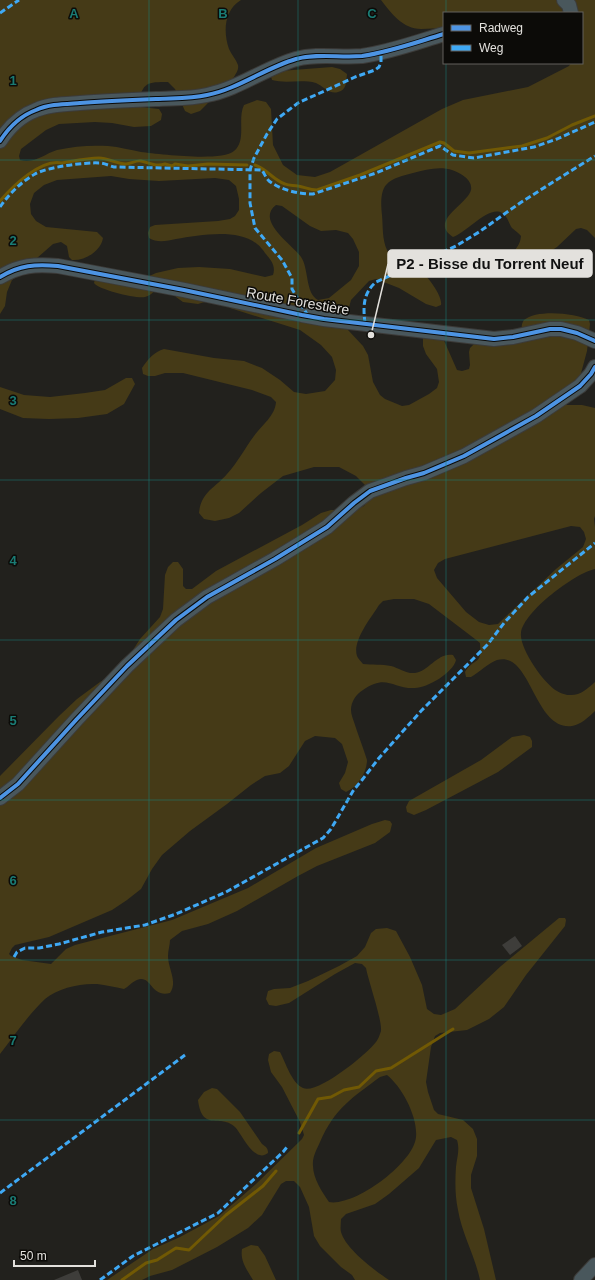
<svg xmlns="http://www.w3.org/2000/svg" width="595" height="1280" viewBox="0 0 595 1280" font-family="Helvetica,sans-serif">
  <rect width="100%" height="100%" fill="#22211d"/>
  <g fill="#453a17" fill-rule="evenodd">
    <path d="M0 0H241C224 10 223 32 229 49 231 54 236 59 238 65 239 70 236 73 234 77L200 111 191 114 185 111 175 89 168 82C147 82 143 82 138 104L141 107 159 109 162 114 161 120 151 126 134 127 112 123 95 122 59 124 46 130 21 149 19 156 20 160C35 164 44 154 57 150 74 146 92 145 108 146 120 147 130 150 141 152 159 154 221 162 234 151 247 140 237 119 244 105L257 100 266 102 271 109 273 145 283 165 297 175 315 177 330 172 442 109 463 100 528 87 569 66 571 63H582V13H444V28C437 28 429 29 421 29 403 29 391 13 381 0H595V238L587 230 581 228 576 229 557 247 538 259 527 264 519 263C509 248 520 250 521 236 519 233 515 231 512 228 509 224 507 215 502 213 489 205 465 234 453 237 428 221 468 204 471 190 472 185 469 180 465 177 449 164 431 168 413 173 403 176 393 177 386 185 380 192 381 206 382 215 383 226 382 240 387 250 396 267 412 263 422 272 429 278 443 297 441 305L436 307 426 304 399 288 376 279 369 281 351 300 347 315 348 330 363 346 368 355 373 382 380 395 385 399 402 406 409 405 429 394 437 388 439 382 437 369 426 354 423 346V334L442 336 457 370 462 371 469 369 470 365 469 352 470 348 477 341 521 332C522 328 521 324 524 320 536 309 576 313 589 320L590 324 587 351 580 377 562 403 566 405H582L595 408V516L594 519 595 527V569C575 573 523 612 521 633 519 648 544 684 557 691 560 693 566 695 569 695 580 696 587 689 595 682V711C589 717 580 725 572 726 534 731 531 650 497 660 490 662 478 673 471 677H466L465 672C475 656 482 667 480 643L475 639 429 604 414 599H394L383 601 379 605C371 618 352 641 357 656 358 659 361 661 363 664 372 665 382 664 391 666 399 668 406 674 415 673 429 671 438 652 453 655L456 660C453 673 427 688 415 688 392 689 387 673 363 690 356 694 351 702 351 710 351 714 353 719 354 722 358 735 363 747 367 760 367 772 358 787 346 792L341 789 339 783 345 773 348 762 342 744 335 738 315 736 305 741 289 766 280 773 265 776 251 785 227 804 190 831 162 855 152 869 141 889 127 900 112 910 49 937 15 945 12 948 9 954 11 956 22 960 51 964 66 949 75 945 172 920 248 888 316 848 372 824 385 820 390 821 392 824 390 832 375 843 317 866 298 876 237 911 208 924 182 931 170 940C170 945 168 950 168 956 168 969 178 981 170 993 149 998 152 972 135 981 131 983 128 987 124 989 115 987 106 985 97 984 80 983 58 988 45 999 28 1015 14 1036 0 1054V776L59 716 77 699 100 682 116 672 126 661 140 639 160 617 163 609 165 575 168 567 173 562H178L183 569V586L186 589H192L216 571 302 525 321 513 331 510H355L364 506 368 500 365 485 356 476 339 467H314L283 476 261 493 239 513 229 518 215 521 204 519 199 513C201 492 215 488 227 474 238 462 245 448 254 436 262 425 275 416 276 402L271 397 252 390 183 373H165L155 376H148L143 374 142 368C148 359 154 352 164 349L214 358 244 361 262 368 280 380 294 392 306 394 325 391 335 380 336 370 332 357 321 345 300 330 230 308 226 305 220 290H215L208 301 198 304 183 302 176 297 171 283 160 282C156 289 153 295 145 297 137 299 99 290 94 283L95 279 145 278 156 273 178 268 199 267 230 269 265 277 273 275C276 266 271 260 265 253 263 250 260 246 257 244 237 228 200 235 176 239 167 241 157 243 149 238L148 233 150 227 155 225 218 221 230 219 235 216 239 210V199L236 186 229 180 215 178 159 181 129 179 111 176 57 180 44 185 34 193 30 204 31 214 36 221 46 227 97 232 103 238C101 251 85 261 72 260L69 257 67 246 61 242 53 244 12 280 7 292 5 306 0 314ZM276 205 282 206 310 226 321 231 336 230 348 233 353 239 359 252V266L351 280 329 298 318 300C305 293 309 268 301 257 293 245 255 221 276 205ZM571 526 580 527 584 532 586 539 583 547 556 569 498 624 489 625 479 622 466 612 437 578 434 570 438 563 445 559Z"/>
    <path d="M332 67 340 69 347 74C346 82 347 90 338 92 330 95 323 86 316 83 301 79 286 84 272 80L271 76 280 71Z"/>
    <polygon points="126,378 132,378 135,384 124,404 107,414 78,418 49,419 23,418 0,409 0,387 24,395 50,397 85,393 105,390"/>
    <polygon points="524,735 530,737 532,741 532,747 498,772 426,810 414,815 407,812 406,807 409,801 481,760 512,737"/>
    <path d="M559 918H565L566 920 565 926 526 975 504 1007 489 1019 467 1030 440 1033 435 1036 431 1047 426 1082 428 1092 434 1110 438 1114 463 1120 473 1129 477 1139V1156L471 1175V1188L484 1229 496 1280H480C475 1256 462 1234 458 1210 455 1196 455 1181 456 1167 457 1157 460 1150 457 1140L451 1137 436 1140 419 1168 389 1194 375 1204 346 1214 341 1219C341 1223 340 1228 341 1232 345 1248 375 1271 389 1280H355L352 1275 341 1267 320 1246 314 1236 309 1207 300 1187 294 1181H286L281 1184 262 1215 248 1228 217 1247 172 1270 150 1276 142 1280H107L153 1249 180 1237 219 1216 256 1184 302 1139 304 1135 300 1122 282 1087 271 1072 268 1060 269 1054 274 1051 280 1052C286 1063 291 1082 303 1088 317 1095 367 1054 376 1042 378 1040 380 1034 381 1031 382 1019 369 983 366 968L362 964 355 963 335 974 289 1003 276 1006 269 1005 266 999 268 991 274 989 290 988 308 981 339 966 357 956 365 947 371 933 376 929 387 928 396 931 410 957 422 985 427 1009 434 1014 441 1015 455 1009 501 966ZM387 1075C402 1087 418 1117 416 1137 414 1163 354 1207 329 1202 322 1192 313 1178 313 1166 312 1157 317 1149 320 1142 335 1108 352 1098 380 1077Z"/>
    <path d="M212 1088 217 1089 240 1112 262 1144C266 1147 268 1148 268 1153 254 1164 242 1134 235 1127 221 1113 202 1133 198 1100L204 1092Z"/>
    <path d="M251 1245 258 1246 265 1256 276 1280H253C247 1270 240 1261 242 1249Z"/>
  </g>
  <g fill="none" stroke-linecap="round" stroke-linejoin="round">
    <g stroke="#715904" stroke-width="3">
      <path d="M255 165C267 169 273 180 285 184 289 186 294 185 298 186 305 187 309 190 317 190L360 175 440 142 444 143 454 151 469 153 522 146 547 138 572 125 595 116"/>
      <path d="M0 201C12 187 41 158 62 163 74 161 87 158 99 158 108 158 117 164 126 164 131 164 136 160 141 161 150 163 156 167 165 164L172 166 175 164 188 166 208 164 247 165"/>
      <polyline points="299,1133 318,1099 331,1097 344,1090 359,1087 376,1071 391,1068 453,1029"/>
      <polyline points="122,1280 146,1263 157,1260 176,1248 189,1250 226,1215 263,1186 276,1171"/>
    </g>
  </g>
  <g fill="#3e3d3a">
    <polygon points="515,936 522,946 510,955 502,945"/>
    <polygon points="78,1270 82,1280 54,1280"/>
  </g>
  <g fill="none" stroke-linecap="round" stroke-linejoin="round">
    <g stroke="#3c3b39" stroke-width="16">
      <g id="minor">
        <polyline points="564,0 569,5 571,13"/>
        <path d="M0 141C9 127 20 116 36 110 49 104 65 104 80 103 105 101 130 100 156 99 173 98 190 99 207 95 238 89 265 68 296 59 318 53 340 58 362 56 390 52 417 42 444 34"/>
        <path d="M0 277C20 265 35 264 58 266L184 290 302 315 324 319 494 339 513 337 550 329H561L577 333 595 341"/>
        <polyline points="0,798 18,784 76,720 127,666 176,620 207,597 275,559 327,527 354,503 370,491 406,478 424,473 464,456 536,416 580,386 591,374 595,367"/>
        <polyline points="581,1280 595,1265"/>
      </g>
    </g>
    <use href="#minor" stroke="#49575c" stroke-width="14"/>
    <g stroke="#3fa9f5" stroke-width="3" stroke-dasharray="6 3" stroke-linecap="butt">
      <polyline points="0,13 19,0"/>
      <path d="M0 207C9 194 21 182 35 174 47 167 86 162 99 163 104 163 110 166 114 167L262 170C264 173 266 178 269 181 281 190 298 194 313 194L376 173 440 146 453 155 474 158 534 147 557 139 595 122"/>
      <polyline points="308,316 292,289 292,278 282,260 255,228 250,203 250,170 254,158 267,134 277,119 298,103 355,77 375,70 379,67 381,62 381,53"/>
      <path d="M365 323C363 307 363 293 376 282L456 246 479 232 520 203 561 177 595 156"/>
      <polyline points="14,957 17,952 25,948 39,948 59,944 102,932 145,925 176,914 226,892 323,838 331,829 353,791 362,780 379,758 421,711 488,644 504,623 528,597 595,543"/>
      <polyline points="0,1193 185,1055"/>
      <polyline points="100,1280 133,1256 218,1213 283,1152 287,1147"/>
    </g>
    <g stroke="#0c0b08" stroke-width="6">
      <g id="cycleway">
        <path d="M0 141C9 127 20 116 36 110 49 104 65 104 80 103 105 101 130 100 156 99 173 98 190 99 207 95 238 89 265 68 296 59 318 53 340 58 362 56 390 52 417 42 444 34"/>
        <path d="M0 277C20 265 35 264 58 266L184 290 302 315 324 319 494 339 513 337 550 329H561L577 333 595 341"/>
        <polyline points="0,798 18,784 76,720 127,666 176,620 207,597 275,559 327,527 354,503 370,491 406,478 424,473 464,456 536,416 580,386 591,374 595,367"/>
      </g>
    </g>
    <use href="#cycleway" stroke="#4d94e3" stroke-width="4"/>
  </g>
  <path fill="none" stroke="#1a7b74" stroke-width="1" stroke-opacity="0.55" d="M149 0V1280M298 0V1280M446 0V13M446 63V1280M0 160H595M0 320H595M0 480H595M0 640H595M0 800H595M0 960H595M0 1120H595"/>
  <g text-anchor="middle" stroke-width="3" stroke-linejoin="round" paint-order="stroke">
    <g font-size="14" fill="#e3e1dd" stroke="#0c0b08">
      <text transform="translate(298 301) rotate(10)" y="5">Route Forestière</text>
    </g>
  </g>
  <g font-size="13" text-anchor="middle" font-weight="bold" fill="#1a7b74" stroke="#0c0b08" stroke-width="3" stroke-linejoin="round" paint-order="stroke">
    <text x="74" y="18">A</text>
    <text x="223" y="18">B</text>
    <text x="372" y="18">C</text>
    <text x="13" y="85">1</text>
    <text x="13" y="245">2</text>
    <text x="13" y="405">3</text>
    <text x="13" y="565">4</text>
    <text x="13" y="725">5</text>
    <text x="13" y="885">6</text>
    <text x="13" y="1045">7</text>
    <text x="13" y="1205">8</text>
  </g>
  <path fill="none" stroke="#e3e1dd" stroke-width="1.5" d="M371 335L388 264"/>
  <circle fill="#e3e1dd" stroke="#0c0b08" stroke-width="1.5" cx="371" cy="335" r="4"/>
  <rect fill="#e3e1dd" stroke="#e3e1dd" stroke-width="1.5" x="388" y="250" width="204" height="27" rx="4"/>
  <g font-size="15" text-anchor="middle" font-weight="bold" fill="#111">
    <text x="490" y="269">P2 - Bisse du Torrent Neuf</text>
  </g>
  <rect x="443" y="12" width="140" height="52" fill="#0c0b08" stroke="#62615d"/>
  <rect x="451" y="25" width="20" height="6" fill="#4d94e3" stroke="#62615d"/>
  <text x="479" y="32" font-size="12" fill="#e3e1dd">Radweg</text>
  <rect x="451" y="45" width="20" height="6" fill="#3fa9f5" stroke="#62615d"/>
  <text x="479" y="52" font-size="12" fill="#e3e1dd">Weg</text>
  <path d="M14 1260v6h81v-6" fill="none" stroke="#e3e1dd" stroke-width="2"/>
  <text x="20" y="1260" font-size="12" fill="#e3e1dd" stroke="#0c0b08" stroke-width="3" paint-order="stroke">50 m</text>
</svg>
